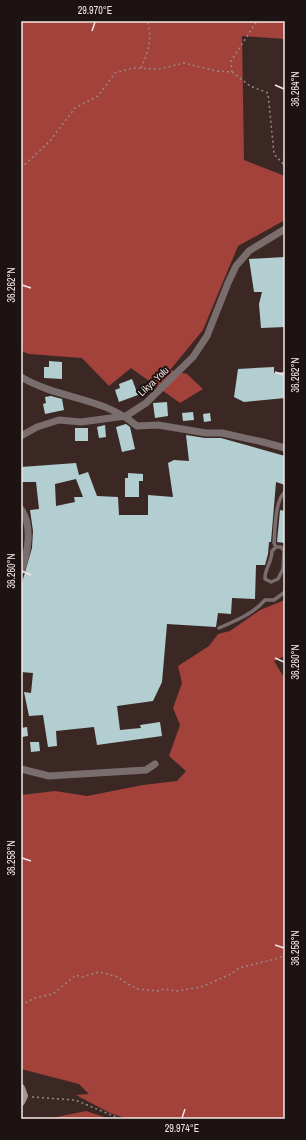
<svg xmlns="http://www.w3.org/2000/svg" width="306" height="1140" viewBox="0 0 306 1140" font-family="'Archivo Narrow',sans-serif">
  <rect width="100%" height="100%" fill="#3b2825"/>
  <g fill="#a2423b">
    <polygon points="21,21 285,21 285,39 242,36 244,160 285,176 285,220 238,246 203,330 170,370 187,374 203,389 180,403 131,368 109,386 82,358 29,354 21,351"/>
    <polygon points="285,600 285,656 274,661 285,679 285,1119 128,1119 110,1113 76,1095 89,1094 79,1084 21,1069 21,795 55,791 87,796 143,785 177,781 186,771 169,756 180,725 173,708 182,683 178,666 209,646 218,634 230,631 260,610"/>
    <polygon points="86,1111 110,1119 47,1119"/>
  </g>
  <g fill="#b3ced0" fill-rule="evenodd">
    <polygon points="285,257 285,327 261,328 259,304 262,292 254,292 249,259"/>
    <polygon points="49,361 62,362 62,379 44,378 44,367 49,367"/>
    <polygon points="274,367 274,373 285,372 285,398 244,402 234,397 238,369"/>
    <polygon points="132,379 138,395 119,402 115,390 120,388 119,384"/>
    <polygon points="51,396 62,399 64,410 45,414 43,404 46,403 45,397"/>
    <polygon points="167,402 168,416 155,418 153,403"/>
    <polygon points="193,412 194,420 183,421 182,413"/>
    <polygon points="210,413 211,421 204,422 203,414"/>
    <polygon points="126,424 130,427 135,449 122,452 116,427"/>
    <polygon points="105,425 106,437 99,438 97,427"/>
    <rect x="75" y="428" width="13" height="13"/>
    <path d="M186 435 205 438H221L285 456V485L276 482 271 542H269L268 554 265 565H256L255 599 232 598 231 614 218 613 216 627 167 624 162 682 153 701 117 706 120 730 141 728 140 725 160 722 162 736 97 745 94 727 56 731 57 746 48 747 43 715 29 716 24 692 31 693 33 673 21 672V586L32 548 33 531 30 510 39 509 36 482H21V467L76 463 79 475 88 472 97 496 118 497 119 515H148V495L173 497 168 463 174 460 189 461ZM76 479 83 497H74L75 502 56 506 55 484Z"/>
    <polygon points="128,473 143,474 143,481 139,481 139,497 125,497 125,478 128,478"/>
    <polygon points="280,510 285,511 285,543 277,542"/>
    <polygon points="27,727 28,736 21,737 21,728"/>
    <polygon points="30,742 39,742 40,751 31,752"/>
  </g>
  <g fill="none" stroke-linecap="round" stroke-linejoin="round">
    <g stroke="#998986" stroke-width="1.5" stroke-dasharray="2 3" stroke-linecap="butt">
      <path d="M141 68C148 52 153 38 147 21"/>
      <polyline points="232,72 250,86 268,93 274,154 285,166"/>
      <polyline points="232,72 231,61 257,21"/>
      <polyline points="21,168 50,141 75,108 98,96 115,73 133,68 159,69 184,63 216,71 232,72"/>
      <polyline points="21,1005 35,998 53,994 76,975 82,977 99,972 118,977 126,983 138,989 158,991 164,989 177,991 201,987 231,974 239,968 279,958 285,954"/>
      <polyline points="32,1097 75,1100 121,1119"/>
    </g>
    <g stroke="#796e6d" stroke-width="3.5">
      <path d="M276 547H281L284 551 283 569 278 579 271 582 265 579C264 570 272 562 272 551Z"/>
      <path d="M276 547 274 543C275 531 275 499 285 492"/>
      <path d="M219 628C235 621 253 614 265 600H274L285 592"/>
    </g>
    <g stroke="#796e6d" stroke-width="7">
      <path d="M21 377C60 400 102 396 137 426L158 425 206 433H222L263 442 285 448"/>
      <polyline points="21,436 37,427 59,420 81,422 126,416 146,403 193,357 207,336 228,283 236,266 249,251 285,229"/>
      <path d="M21 509C33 526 28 553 21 571"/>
      <polyline points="21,769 49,776 146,770 155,764"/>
    </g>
    <polyline stroke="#a39390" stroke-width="8" points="21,1088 24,1096 21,1102"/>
  </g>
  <path fill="none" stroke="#f4e7e5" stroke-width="1.5" d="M92 31 95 22M275 85 284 89M22 285 31 288M275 372 284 375M22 571 31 575M275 658 284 662M22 858 31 861M275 945 284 948M182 1118 185 1109"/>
  <g text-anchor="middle" stroke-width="4" stroke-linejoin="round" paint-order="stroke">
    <g font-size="10" fill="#f4e7e5" stroke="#1c1312">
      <text transform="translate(153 381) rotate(-43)" y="4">Likya Yolu</text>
    </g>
  </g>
  <rect width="306" height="1140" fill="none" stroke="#1c1312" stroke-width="44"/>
  <rect x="22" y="22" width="262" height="1096" fill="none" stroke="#f4e7e5" stroke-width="1.5"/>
  <g font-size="10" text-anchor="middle" fill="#f4e7e5">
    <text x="95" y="14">29.970°E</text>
    <text transform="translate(295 89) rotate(-90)" y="4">36.264°N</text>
    <text transform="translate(11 285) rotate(-90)" y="4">36.262°N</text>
    <text transform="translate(295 375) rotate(-90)" y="4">36.262°N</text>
    <text transform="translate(11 571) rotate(-90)" y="4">36.260°N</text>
    <text transform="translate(295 662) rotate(-90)" y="4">36.260°N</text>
    <text transform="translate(11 858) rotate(-90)" y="4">36.258°N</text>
    <text transform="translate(295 948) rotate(-90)" y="4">36.258°N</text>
    <text x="182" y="1132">29.974°E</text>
  </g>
</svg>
